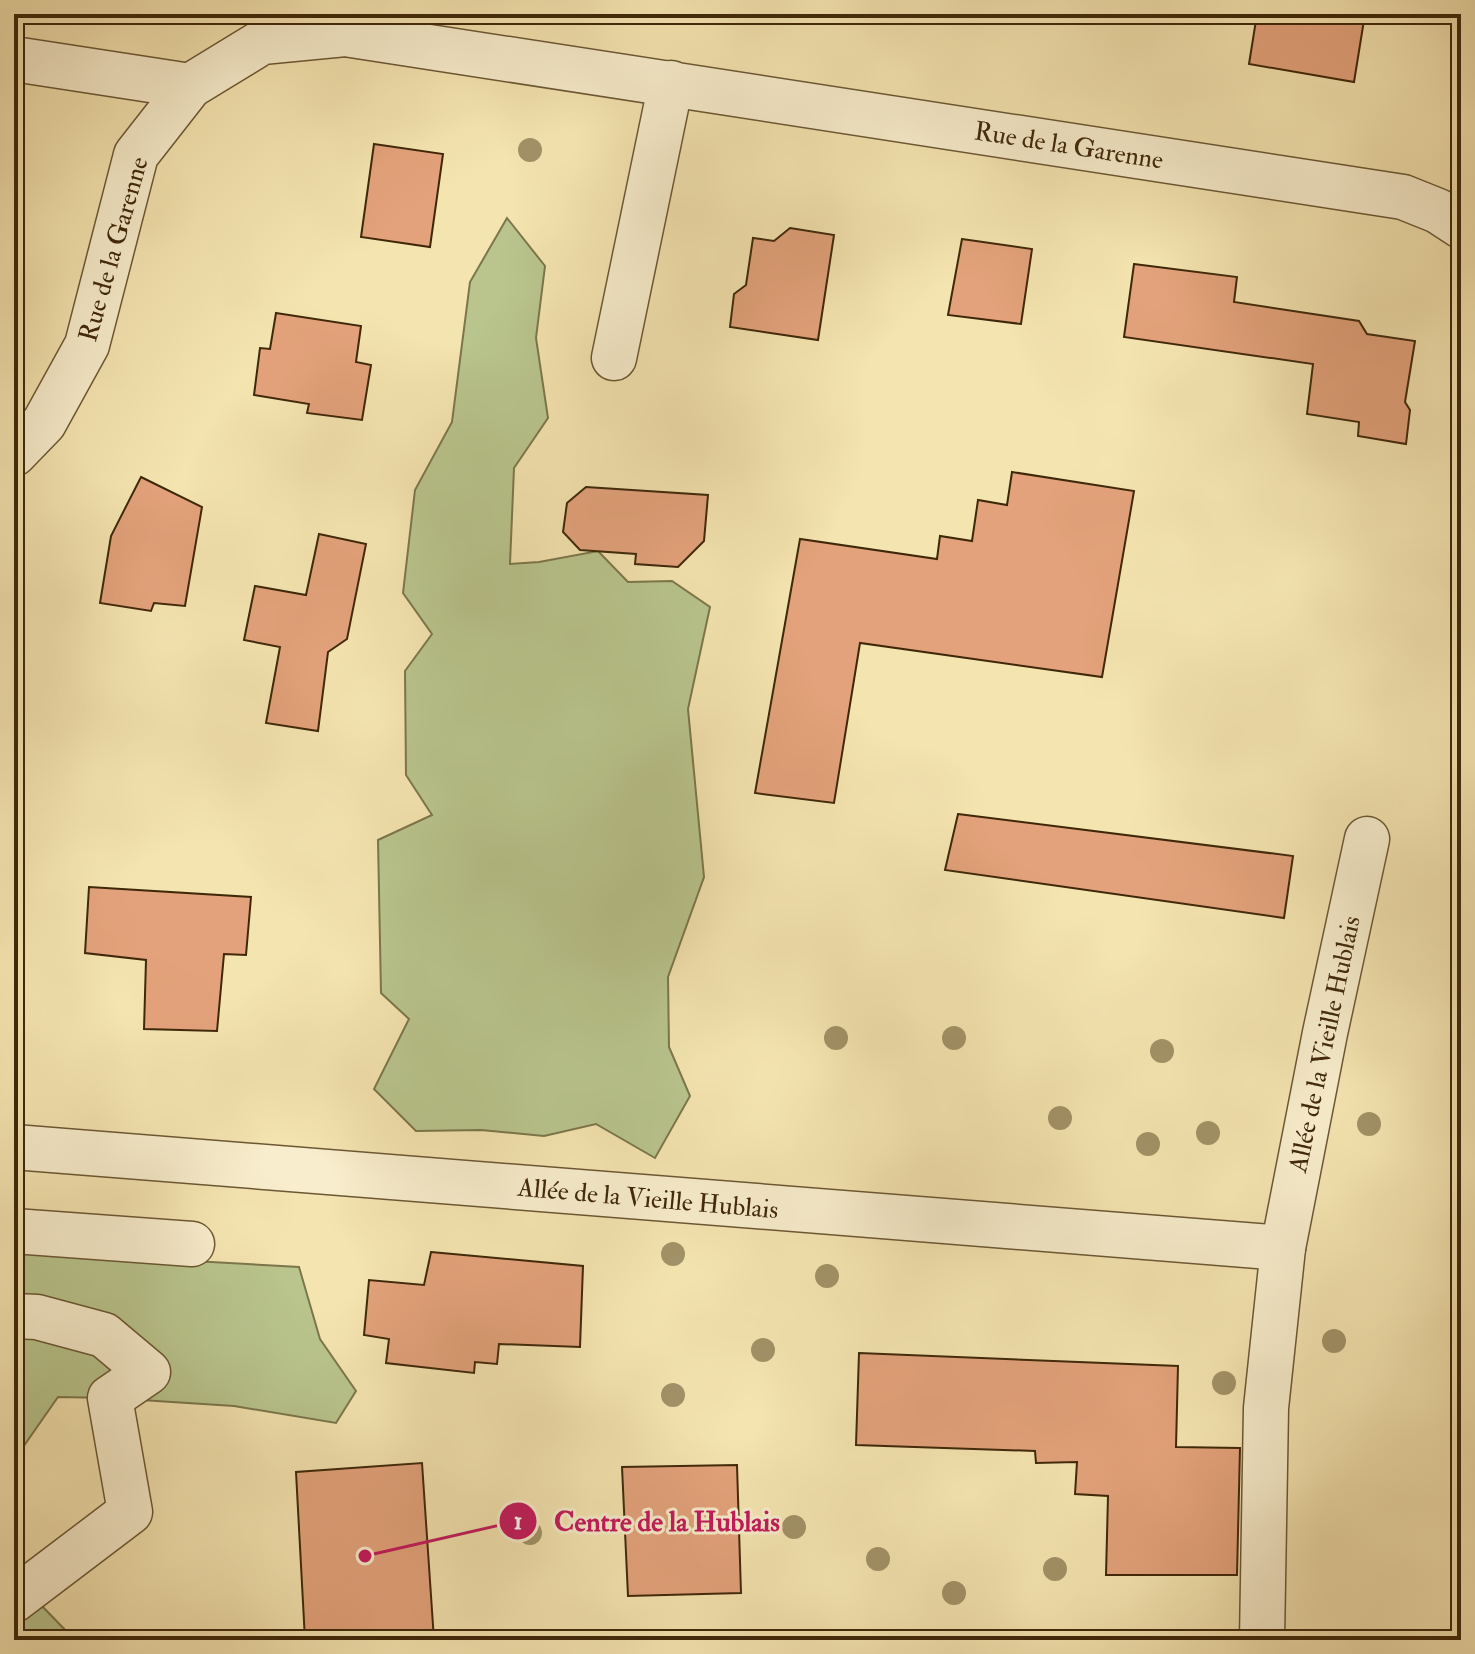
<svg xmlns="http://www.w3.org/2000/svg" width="1475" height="1654" viewBox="0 0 1475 1654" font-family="'IM FELL Double Pica',serif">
  <rect width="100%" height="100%" fill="#f4e4b0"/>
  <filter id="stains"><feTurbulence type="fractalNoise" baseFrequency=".0025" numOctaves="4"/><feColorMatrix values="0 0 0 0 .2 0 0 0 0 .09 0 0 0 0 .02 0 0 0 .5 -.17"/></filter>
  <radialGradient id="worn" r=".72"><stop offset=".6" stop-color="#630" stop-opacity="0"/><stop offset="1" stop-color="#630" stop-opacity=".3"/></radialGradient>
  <g fill="#b9c58d" stroke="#7c764c" stroke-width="2">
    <polygon points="507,218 545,266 536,338 548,418 514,468 510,564 539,562 598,551 628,582 672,581 710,607 688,709 704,877 668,977 669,1047 690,1096 655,1158 596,1124 544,1136 481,1130 416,1131 374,1089 409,1019 381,993 378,840 432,815 406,775 405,671 432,634 403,593 415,490 452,422 470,282"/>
    <polygon points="14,1251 299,1267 320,1339 356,1391 336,1423 234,1406 110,1398 58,1397 14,1460"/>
    <polygon points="39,1603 75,1640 14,1640 14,1615"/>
  </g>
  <g fill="#e3a27b" stroke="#3f280a" stroke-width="2">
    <polygon points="1257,14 1365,14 1354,82 1249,64"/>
    <polygon points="374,144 443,154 430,247 361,237"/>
    <polygon points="790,228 834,235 818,340 730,327 734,294 746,285 753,238 774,241"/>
    <polygon points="962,239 1032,249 1021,324 948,315"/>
    <polygon points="1134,264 1237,277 1234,302 1359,321 1367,334 1415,341 1405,402 1410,410 1406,444 1358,436 1359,422 1307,414 1313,364 1124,337"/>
    <polygon points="276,313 361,326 356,362 371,365 362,420 307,413 309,404 254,395 260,348 270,349"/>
    <polygon points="1012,472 1134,491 1102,677 860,643 834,803 755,793 800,539 937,559 940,536 972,541 978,500 1007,505"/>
    <polygon points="141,477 202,507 185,606 154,603 151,611 100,603 111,536"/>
    <polygon points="586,487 708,495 704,541 678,567 635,564 636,554 580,550 563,532 567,503"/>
    <polygon points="319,534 366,544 347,639 328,652 318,731 266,723 280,647 244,640 255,586 306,595"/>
    <polygon points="958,814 1293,856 1284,918 945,870"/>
    <polygon points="89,887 251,897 246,955 224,954 217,1031 144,1029 146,960 85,953"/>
    <polygon points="431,1252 583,1266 580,1347 499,1344 497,1364 475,1362 474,1373 386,1363 389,1339 364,1335 369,1280 424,1285"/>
    <polygon points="859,1353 1178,1366 1176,1447 1240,1448 1237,1575 1106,1575 1108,1496 1075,1494 1077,1462 1036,1463 1035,1451 856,1445"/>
    <polygon points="422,1463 434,1640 305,1640 296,1472"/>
    <polygon points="737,1465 741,1593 628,1596 622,1467"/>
  </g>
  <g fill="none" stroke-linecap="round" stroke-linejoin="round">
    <g stroke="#6c5734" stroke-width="47">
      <g id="minor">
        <polyline points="14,59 190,86"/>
        <polyline points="614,358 671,83"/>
        <polyline points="14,454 44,423 87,345 136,155 190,86 262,42 345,34 1403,197 1438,211 1461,226"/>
        <polyline points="14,1147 1283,1248 1325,1033 1367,839"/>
        <polyline points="14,1231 192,1244"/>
        <polyline points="14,1316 37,1317 104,1335 148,1372 110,1398 130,1512 14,1600"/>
        <polyline points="1262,1640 1266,1408 1283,1248"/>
      </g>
    </g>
    <use href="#minor" stroke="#f8edcc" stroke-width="44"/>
  </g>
  <g fill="#a29267">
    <circle cx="530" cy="150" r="12"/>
    <circle cx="836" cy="1038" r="12"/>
    <circle cx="954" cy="1038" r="12"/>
    <circle cx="1162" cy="1051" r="12"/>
    <circle cx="1060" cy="1118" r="12"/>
    <circle cx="1369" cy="1124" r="12"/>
    <circle cx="1208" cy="1133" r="12"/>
    <circle cx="1148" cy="1144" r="12"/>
    <circle cx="673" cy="1254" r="12"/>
    <circle cx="827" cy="1276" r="12"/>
    <circle cx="1334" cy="1341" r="12"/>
    <circle cx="763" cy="1350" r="12"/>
    <circle cx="1224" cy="1383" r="12"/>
    <circle cx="673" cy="1395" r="12"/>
    <circle cx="794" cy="1527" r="12"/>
    <circle cx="530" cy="1533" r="12"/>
    <circle cx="878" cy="1559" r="12"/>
    <circle cx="1055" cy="1569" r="12"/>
    <circle cx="954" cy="1593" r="12"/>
  </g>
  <g text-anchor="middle" stroke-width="6" stroke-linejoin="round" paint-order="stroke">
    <g font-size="26" fill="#3f280a" stroke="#f8edcc">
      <text transform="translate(1069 145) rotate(9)" y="9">Rue de la Garenne</text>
      <text transform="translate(113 249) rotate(-74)" y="9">Rue de la Garenne</text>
      <text transform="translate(1324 1044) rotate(-78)" y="9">Allée de la Vieille Hublais</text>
      <text transform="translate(648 1198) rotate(5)" y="9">Allée de la Vieille Hublais</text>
    </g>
  </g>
  <path fill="none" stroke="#c2185b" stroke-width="3" d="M365 1556L518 1521"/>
  <g fill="#c2185b" stroke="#f8edcc" stroke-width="3">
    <circle cx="365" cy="1556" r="8"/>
    <circle cx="518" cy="1521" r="20"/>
  </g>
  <g font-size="24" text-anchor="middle" font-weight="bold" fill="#fff">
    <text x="518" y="1529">1</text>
  </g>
  <g font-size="28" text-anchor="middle" font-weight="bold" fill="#c2185b" stroke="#f8edcc" stroke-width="6" stroke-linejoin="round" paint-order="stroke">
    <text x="667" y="1531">Centre de la Hublais</text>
  </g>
  <rect width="1475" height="1654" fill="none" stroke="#f4e4b0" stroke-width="48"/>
  <rect x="16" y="16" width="1443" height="1622" fill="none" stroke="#3f280a" stroke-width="4"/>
  <rect x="24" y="24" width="1427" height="1606" fill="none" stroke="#3f280a" stroke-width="2"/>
  <rect width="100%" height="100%" filter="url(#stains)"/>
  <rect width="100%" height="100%" fill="url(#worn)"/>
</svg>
